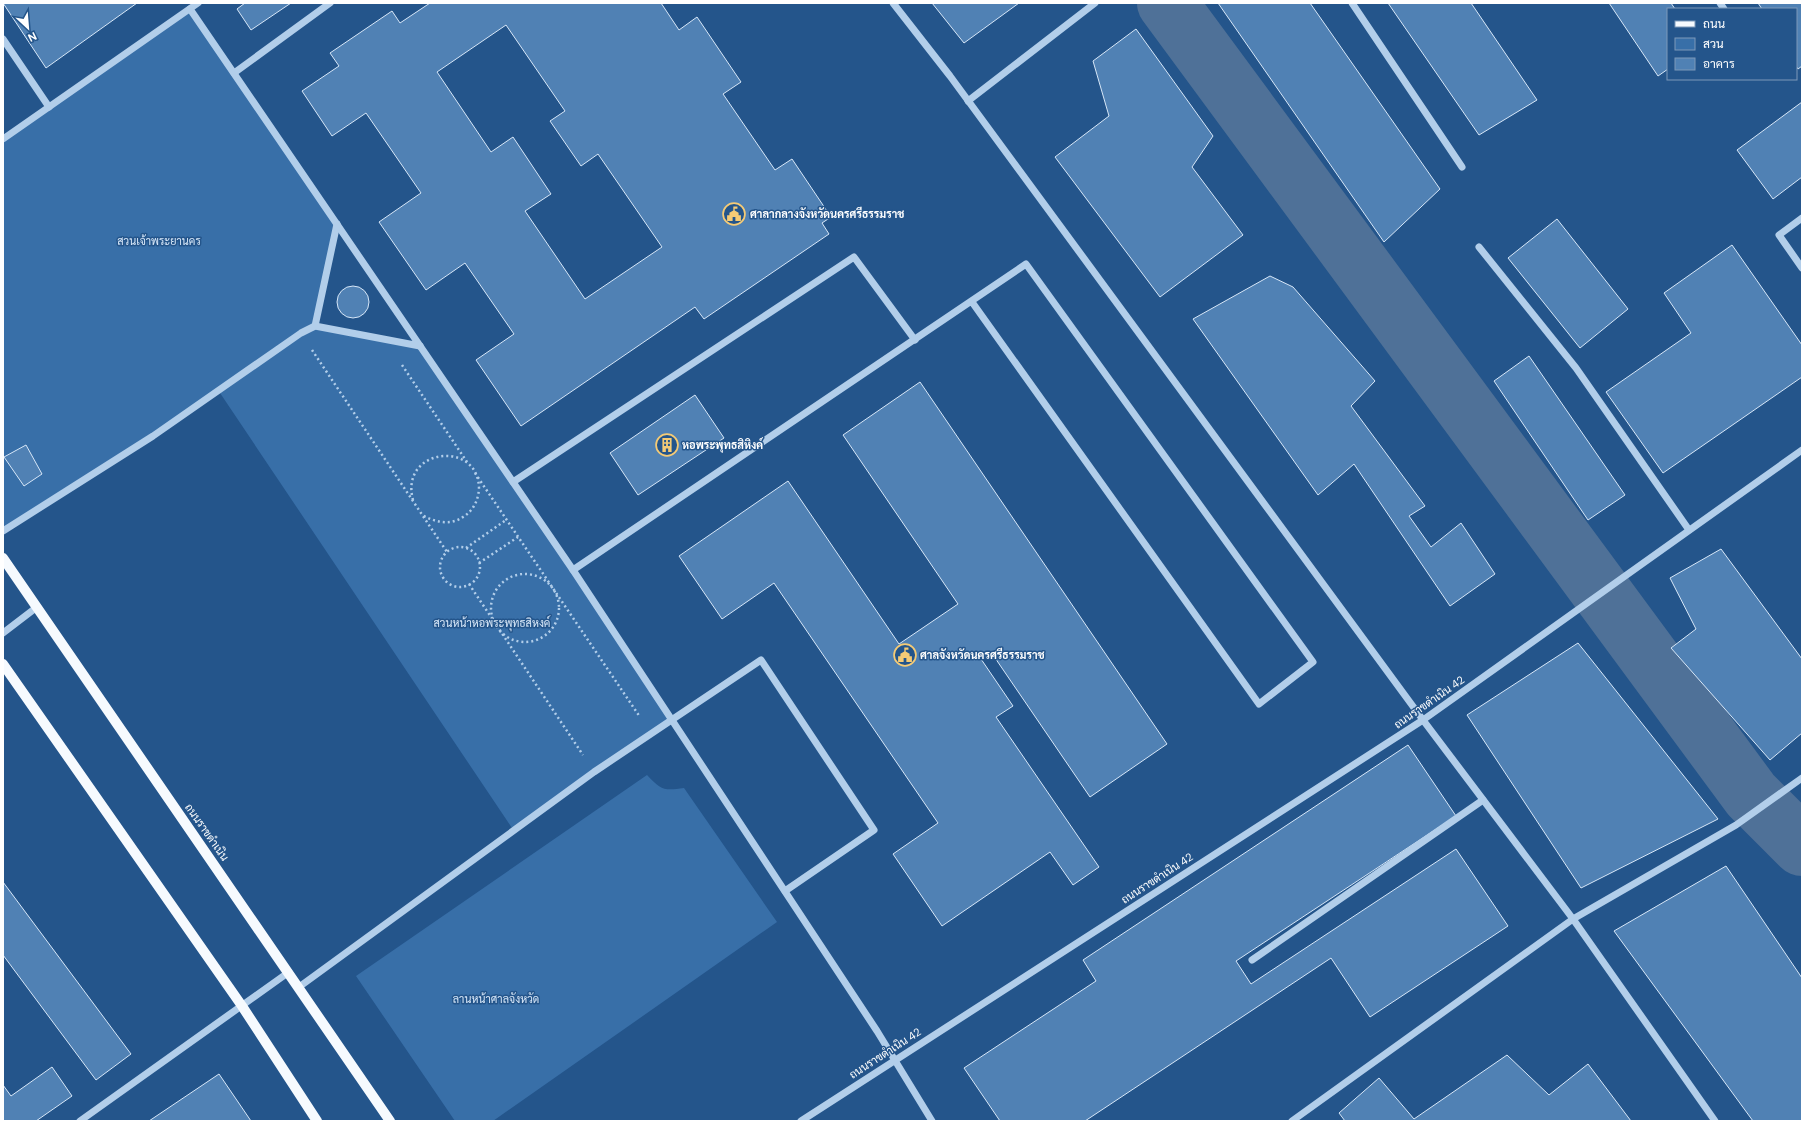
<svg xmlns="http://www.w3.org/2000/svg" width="1805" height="1124" viewBox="0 0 1805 1124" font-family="'DM Sans',Sarabun,sans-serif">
  <rect width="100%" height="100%" fill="#24558b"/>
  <g fill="#386fa8">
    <polygon points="190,9 337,224 315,326 420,346 672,720 514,831 218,390 3,531 3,139"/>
    <path d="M647 775C661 790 664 791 684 788L777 922 493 1121H455L356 976Z"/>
  </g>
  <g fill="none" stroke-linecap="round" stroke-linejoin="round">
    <polyline stroke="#4f7198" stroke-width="60" points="1167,3 1751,795 1802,846"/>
  </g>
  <g fill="#5081b4" stroke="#d7e7f8" fill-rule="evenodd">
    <polygon points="3,3 137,3 46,68"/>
    <polygon points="245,3 291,3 251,30 237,9"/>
    <path d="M430 3H661L679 30 697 17 741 82 723 94 775 170 792 159 831 217 822 223 829 234 704 319 695 307 521 426 476 360 514 334 465 263 426 290 379 222 421 193 366 113 332 136 302 91 339 66 330 53 392 11 400 23ZM506 25 565 111 550 121 581 166 598 154 662 247 585 299 525 211 551 194 513 137 491 152 437 72Z"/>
    <polygon points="932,3 1019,3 964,43"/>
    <polygon points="1218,3 1310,3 1440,189 1384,242"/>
    <polygon points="1388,3 1471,3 1537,100 1479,135"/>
    <polygon points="1609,3 1671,3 1675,9 1668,9 1668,69 1658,76"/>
    <polygon points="1758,3 1802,3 1802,66 1798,69 1796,66 1796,9 1762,9"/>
    <polygon points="1136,29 1213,136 1192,167 1243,235 1160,297 1055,157 1109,116 1093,61"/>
    <polygon points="1802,102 1802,177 1773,199 1737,150"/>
    <polygon points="1557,219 1628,309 1580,348 1508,258"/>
    <polygon points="1732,245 1802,345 1802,377 1663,473 1606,392 1691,333 1664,293"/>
    <polygon points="1270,276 1293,287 1375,381 1351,406 1425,506 1409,516 1431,547 1461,523 1495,574 1450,606 1354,464 1318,495 1193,319"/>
    <circle cx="353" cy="302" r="16"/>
    <polygon points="1529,356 1625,495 1588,520 1494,381"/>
    <polygon points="920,382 1167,744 1090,797 991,652 981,659 1013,706 996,717 1099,867 1073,885 1050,852 942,926 893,854 938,823 774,583 722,619 679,556 788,481 899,644 958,604 843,435"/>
    <polygon points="695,395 724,438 638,495 610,453"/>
    <polygon points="26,445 42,474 24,486 4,457"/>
    <polygon points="1721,549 1802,659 1802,733 1770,760 1671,648 1696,629 1670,578"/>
    <polygon points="1578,643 1718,819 1581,888 1467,715"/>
    <polygon points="1408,745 1456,816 1236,961 1251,984 1456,849 1508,926 1370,1017 1331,958 1085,1121 1000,1121 964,1068 1096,981 1083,960"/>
    <polygon points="1726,866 1802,978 1802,1121 1753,1121 1614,931"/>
    <polygon points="3,882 131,1054 96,1080 3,955"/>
    <polygon points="1507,1055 1549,1095 1588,1064 1631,1121 1345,1121 1339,1113 1379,1078 1414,1119"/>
    <polygon points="52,1067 72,1096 36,1121 3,1121 3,1085 11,1096"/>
    <polygon points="219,1074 251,1121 149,1121"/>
  </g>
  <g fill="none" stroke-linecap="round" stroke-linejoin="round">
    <g stroke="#b2ceea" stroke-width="2.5" stroke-dasharray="2 3" stroke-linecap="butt">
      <polyline points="312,350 447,552"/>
      <polyline points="402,365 467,462"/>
      <polyline points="475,473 640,717"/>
      <path d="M413 500C399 448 479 439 479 489 478 501 473 511 463 517 450 526 435 522 422 515"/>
      <circle cx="460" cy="567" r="20"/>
      <polyline points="466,548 506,520"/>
      <polyline points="479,563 518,537"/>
      <circle cx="525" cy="608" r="34"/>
      <polyline points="469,584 583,755"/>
    </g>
    <g stroke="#b2ceea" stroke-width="7">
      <polyline points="893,3 950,76 1423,720 1573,919 1715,1121"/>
      <polyline points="1352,3 1462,167"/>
      <polyline points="1720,3 1724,9"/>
      <polyline points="190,9 573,570 877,1031 932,1121"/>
      <polyline points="3,39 49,107"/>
      <polyline points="234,73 330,3"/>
      <polyline points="968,101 1095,3"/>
      <polyline points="3,139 198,3"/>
      <polyline points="1802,218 1779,235 1802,268"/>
      <polyline points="1479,247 1576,368 1689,530"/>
      <polyline points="315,326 337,224"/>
      <polyline points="513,482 854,257 915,340"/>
      <polyline points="3,531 153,436 301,333 315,326 420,346"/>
      <polyline points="573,570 1026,264 1313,662 1259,704 972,302"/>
      <polyline points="3,633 37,607"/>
      <polyline points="1252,960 1483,800"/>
      <polyline points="299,987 594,772 761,660 874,830 785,891"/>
      <polyline points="80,1121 289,972"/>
      <polyline points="801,1121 1423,720 1802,450"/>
      <polyline points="1292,1121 1573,919 1736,825 1802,778"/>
    </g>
    <g stroke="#f6fafe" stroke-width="10">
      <polyline points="3,558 390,1121"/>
      <polyline points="3,664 242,1006 317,1121"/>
    </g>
  </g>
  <defs>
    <g id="civic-ring" transform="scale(1.15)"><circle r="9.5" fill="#24558b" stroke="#f5cb76" stroke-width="1.5"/><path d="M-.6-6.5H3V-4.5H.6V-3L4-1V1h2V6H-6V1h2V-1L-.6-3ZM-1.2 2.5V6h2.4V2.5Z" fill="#f5cb76"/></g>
    <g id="building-ring" transform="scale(1.15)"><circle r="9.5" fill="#24558b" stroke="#f5cb76" stroke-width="1.5"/><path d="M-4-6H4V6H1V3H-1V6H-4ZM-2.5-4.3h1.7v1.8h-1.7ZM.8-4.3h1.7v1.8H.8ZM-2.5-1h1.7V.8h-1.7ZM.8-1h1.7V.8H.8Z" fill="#f5cb76"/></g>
  </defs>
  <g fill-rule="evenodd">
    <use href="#civic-ring" x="734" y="214"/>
    <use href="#building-ring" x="667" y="445"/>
    <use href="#civic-ring" x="905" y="655"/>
  </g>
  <g text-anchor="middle" stroke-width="3" stroke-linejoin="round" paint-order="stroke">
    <g font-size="11" font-weight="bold" fill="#fff" stroke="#24558b" text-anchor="start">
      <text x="750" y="218">ศาลากลางจังหวัดนครศรีธรรมราช</text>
      <text x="682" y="449">หอพระพุทธสิหิงค์</text>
      <text x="920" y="659">ศาลจังหวัดนครศรีธรรมราช</text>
    </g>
    <g font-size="11" fill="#d7e7f8" stroke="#24558b">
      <text x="159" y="245">สวนเจ้าพระยานคร</text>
      <text x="492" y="627">สวนหน้าหอพระพุทธสิหงค์</text>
      <text x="496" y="1003">ลานหน้าศาลจังหวัด</text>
    </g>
    <g font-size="11" fill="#fff" stroke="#24558b">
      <text transform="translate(1429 702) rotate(-35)" y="4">ถนนราขดำเนิน 42</text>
      <text transform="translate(207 832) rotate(55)" y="4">ถนนราขดำเนิน</text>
      <text transform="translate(1157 878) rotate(-33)" y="4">ถนนราขดำเนิน 42</text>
      <text transform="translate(885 1053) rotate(-33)" y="4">ถนนราขดำเนิน 42</text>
    </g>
  </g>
  <rect width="1805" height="1124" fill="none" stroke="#ffffff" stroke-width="8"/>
  <rect x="1667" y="8" width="130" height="72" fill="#24558b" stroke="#7c99b9"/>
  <rect x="1675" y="21" width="20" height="6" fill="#f6fafe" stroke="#7c99b9"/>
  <text x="1703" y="28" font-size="12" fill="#ffffff">ถนน</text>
  <rect x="1675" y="38" width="20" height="12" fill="#386fa8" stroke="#7c99b9"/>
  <text x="1703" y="48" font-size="12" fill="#ffffff">สวน</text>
  <rect x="1675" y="58" width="20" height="12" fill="#5081b4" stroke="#7c99b9"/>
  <text x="1703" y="68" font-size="12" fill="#ffffff">อาคาร</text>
  <g transform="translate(28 28) rotate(154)" stroke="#24558b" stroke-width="3" paint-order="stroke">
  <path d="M0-3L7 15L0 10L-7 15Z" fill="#ffffff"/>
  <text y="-6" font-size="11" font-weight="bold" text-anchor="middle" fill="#ffffff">N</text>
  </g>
</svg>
